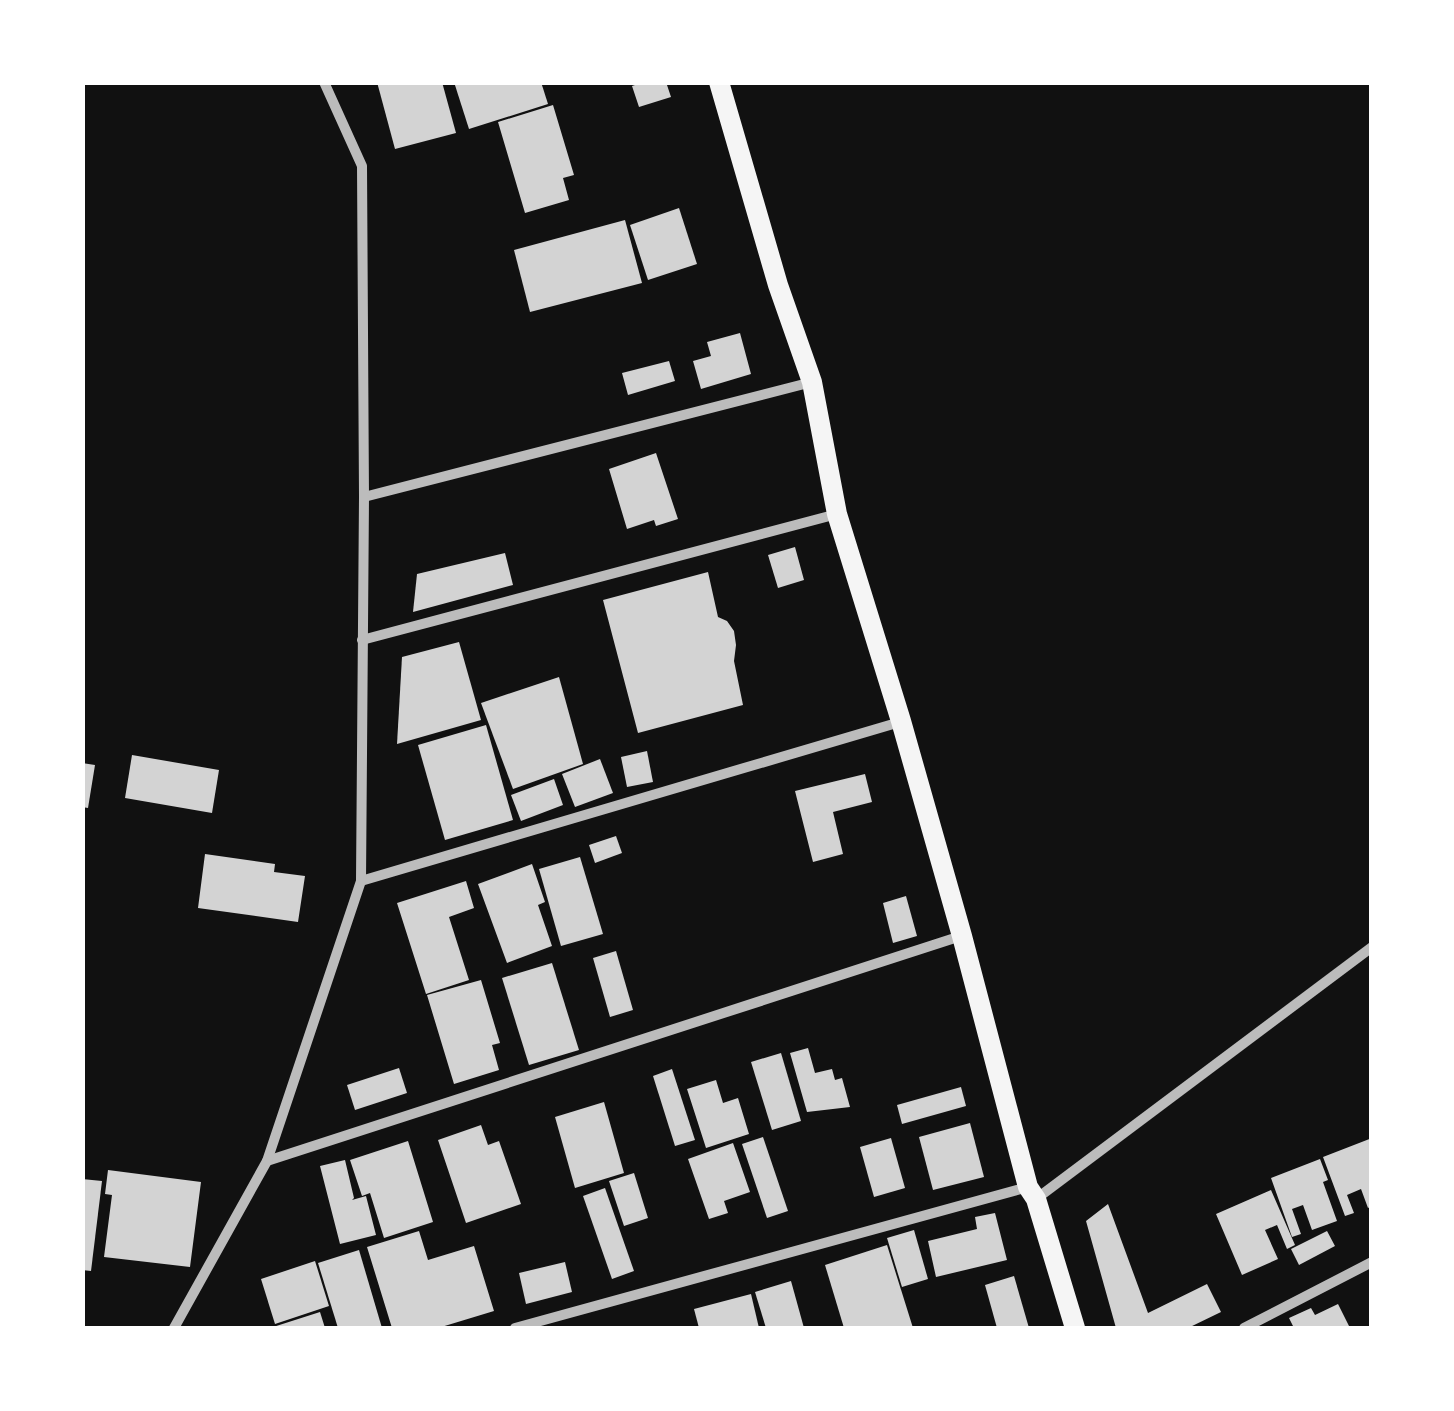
<svg xmlns="http://www.w3.org/2000/svg" width="1454" height="1411" viewBox="0 0 1454 1411" font-family="Jost,sans-serif">
  <rect width="100%" height="100%" fill="#111"/>
  <g fill="#d3d3d3">
    <polygon points="377,82 442,82 456,133 395,149"/>
    <polygon points="454,82 541,82 548,104 469,129"/>
    <polygon points="644,82 666,82 671,97 639,107 632,86"/>
    <polygon points="553,105 574,175 563,178 569,200 525,213 498,122"/>
    <polygon points="679,208 697,264 648,280 630,225"/>
    <polygon points="625,220 642,283 530,312 514,250"/>
    <polygon points="740,333 751,374 701,389 693,361 711,356 707,342"/>
    <polygon points="669,361 675,381 628,395 622,373"/>
    <polygon points="656,453 678,519 656,526 654,520 627,529 609,469"/>
    <polygon points="795,547 804,580 778,588 768,555"/>
    <polygon points="505,553 513,585 413,612 417,574"/>
    <polygon points="708,572 718,617 727,621 734,631 736,645 734,661 743,705 638,733 603,600"/>
    <polygon points="459,642 481,720 397,744 402,657"/>
    <polygon points="559,677 583,764 513,789 481,703"/>
    <polygon points="486,725 513,820 445,840 418,745"/>
    <polygon points="647,751 653,782 627,787 621,757"/>
    <polygon points="132,755 219,770 212,813 125,798"/>
    <polygon points="600,759 613,793 575,807 562,774"/>
    <polygon points="82,763 95,765 88,808 82,807"/>
    <polygon points="865,774 872,802 833,812 843,854 813,862 795,791"/>
    <polygon points="554,779 563,805 521,821 511,795"/>
    <polygon points="616,836 622,853 595,863 589,845"/>
    <polygon points="205,854 275,864 274,872 305,876 298,922 198,908"/>
    <polygon points="580,857 603,934 561,946 539,869"/>
    <polygon points="532,864 545,902 538,905 552,946 507,963 478,884"/>
    <polygon points="466,881 474,908 449,917 469,980 426,994 397,903"/>
    <polygon points="906,896 917,936 893,943 883,903"/>
    <polygon points="616,951 633,1010 610,1017 593,958"/>
    <polygon points="552,963 579,1050 529,1065 502,978"/>
    <polygon points="481,980 500,1043 492,1045 499,1070 454,1084 427,995"/>
    <polygon points="808,1048 815,1073 832,1069 835,1080 842,1078 850,1107 807,1112 790,1053"/>
    <polygon points="781,1053 801,1121 772,1130 751,1062"/>
    <polygon points="399,1068 407,1093 355,1110 347,1085"/>
    <polygon points="672,1069 695,1140 675,1146 653,1076"/>
    <polygon points="716,1080 723,1103 738,1098 749,1134 706,1148 687,1089"/>
    <polygon points="961,1087 966,1106 902,1124 897,1105"/>
    <polygon points="604,1102 624,1173 575,1188 555,1117"/>
    <polygon points="970,1123 984,1177 933,1190 919,1137"/>
    <polygon points="481,1125 488,1145 499,1141 521,1204 466,1223 438,1140"/>
    <polygon points="763,1137 788,1211 767,1218 742,1144"/>
    <polygon points="891,1138 905,1188 874,1197 860,1147"/>
    <polygon points="1372,1138 1372,1206 1368,1208 1361,1189 1347,1195 1354,1213 1345,1216 1323,1157"/>
    <polygon points="408,1141 433,1222 384,1238 370,1193 362,1196 350,1160"/>
    <polygon points="733,1143 750,1192 724,1201 728,1213 709,1219 688,1159"/>
    <polygon points="1320,1159 1328,1180 1323,1182 1337,1221 1312,1230 1303,1205 1292,1209 1301,1234 1292,1237 1271,1178"/>
    <polygon points="345,1160 354,1198 352,1200 366,1196 376,1235 340,1244 320,1166"/>
    <polygon points="108,1170 201,1182 190,1267 104,1257 112,1195 105,1194"/>
    <polygon points="634,1173 648,1218 624,1226 609,1181"/>
    <polygon points="82,1179 102,1181 91,1271 82,1270"/>
    <polygon points="605,1188 634,1271 612,1279 583,1196"/>
    <polygon points="1271,1190 1295,1245 1287,1249 1277,1225 1265,1230 1278,1259 1242,1275 1216,1214"/>
    <polygon points="1108,1204 1148,1313 1207,1284 1221,1312 1188,1328 1116,1328 1086,1221"/>
    <polygon points="995,1213 1007,1260 936,1277 928,1241 977,1229 975,1217"/>
    <polygon points="914,1230 928,1279 902,1287 887,1238"/>
    <polygon points="419,1231 428,1260 474,1246 494,1311 438,1328 392,1328 367,1247"/>
    <polygon points="1327,1231 1335,1246 1299,1265 1291,1249"/>
    <polygon points="887,1245 913,1328 844,1328 825,1265"/>
    <polygon points="359,1250 382,1328 338,1328 318,1263"/>
    <polygon points="315,1261 329,1306 275,1324 261,1279"/>
    <polygon points="565,1262 572,1292 526,1304 519,1273"/>
    <polygon points="1014,1276 1029,1328 997,1328 985,1285"/>
    <polygon points="791,1281 804,1328 766,1328 755,1292"/>
    <polygon points="751,1294 759,1328 699,1328 694,1309"/>
    <polygon points="1338,1304 1350,1328 1294,1328 1289,1318 1311,1308 1315,1315"/>
    <polygon points="320,1312 325,1328 270,1328"/>
  </g>
  <g fill="none" stroke-linecap="round" stroke-linejoin="round">
    <g stroke="#bcbcbc" stroke-width="10">
      <polyline points="364,497 812,382"/>
      <polyline points="362,640 837,514"/>
      <polyline points="361,881 900,722"/>
      <polyline points="267,1161 961,936"/>
      <polyline points="1036,1199 1372,947"/>
      <polyline points="174,1328 267,1161 361,881 364,497 362,166 324,82"/>
      <polyline points="515,1328 1028,1187"/>
      <polyline points="1244,1328 1372,1262"/>
    </g>
    <polyline stroke="#f5f5f5" stroke-width="20" points="719,82 778,285 812,382 837,514 901,721 962,936 1028,1187 1036,1199 1075,1328"/>
  </g>
  <rect width="1454" height="1411" fill="none" stroke="#ffffff" stroke-width="170"/>
</svg>
